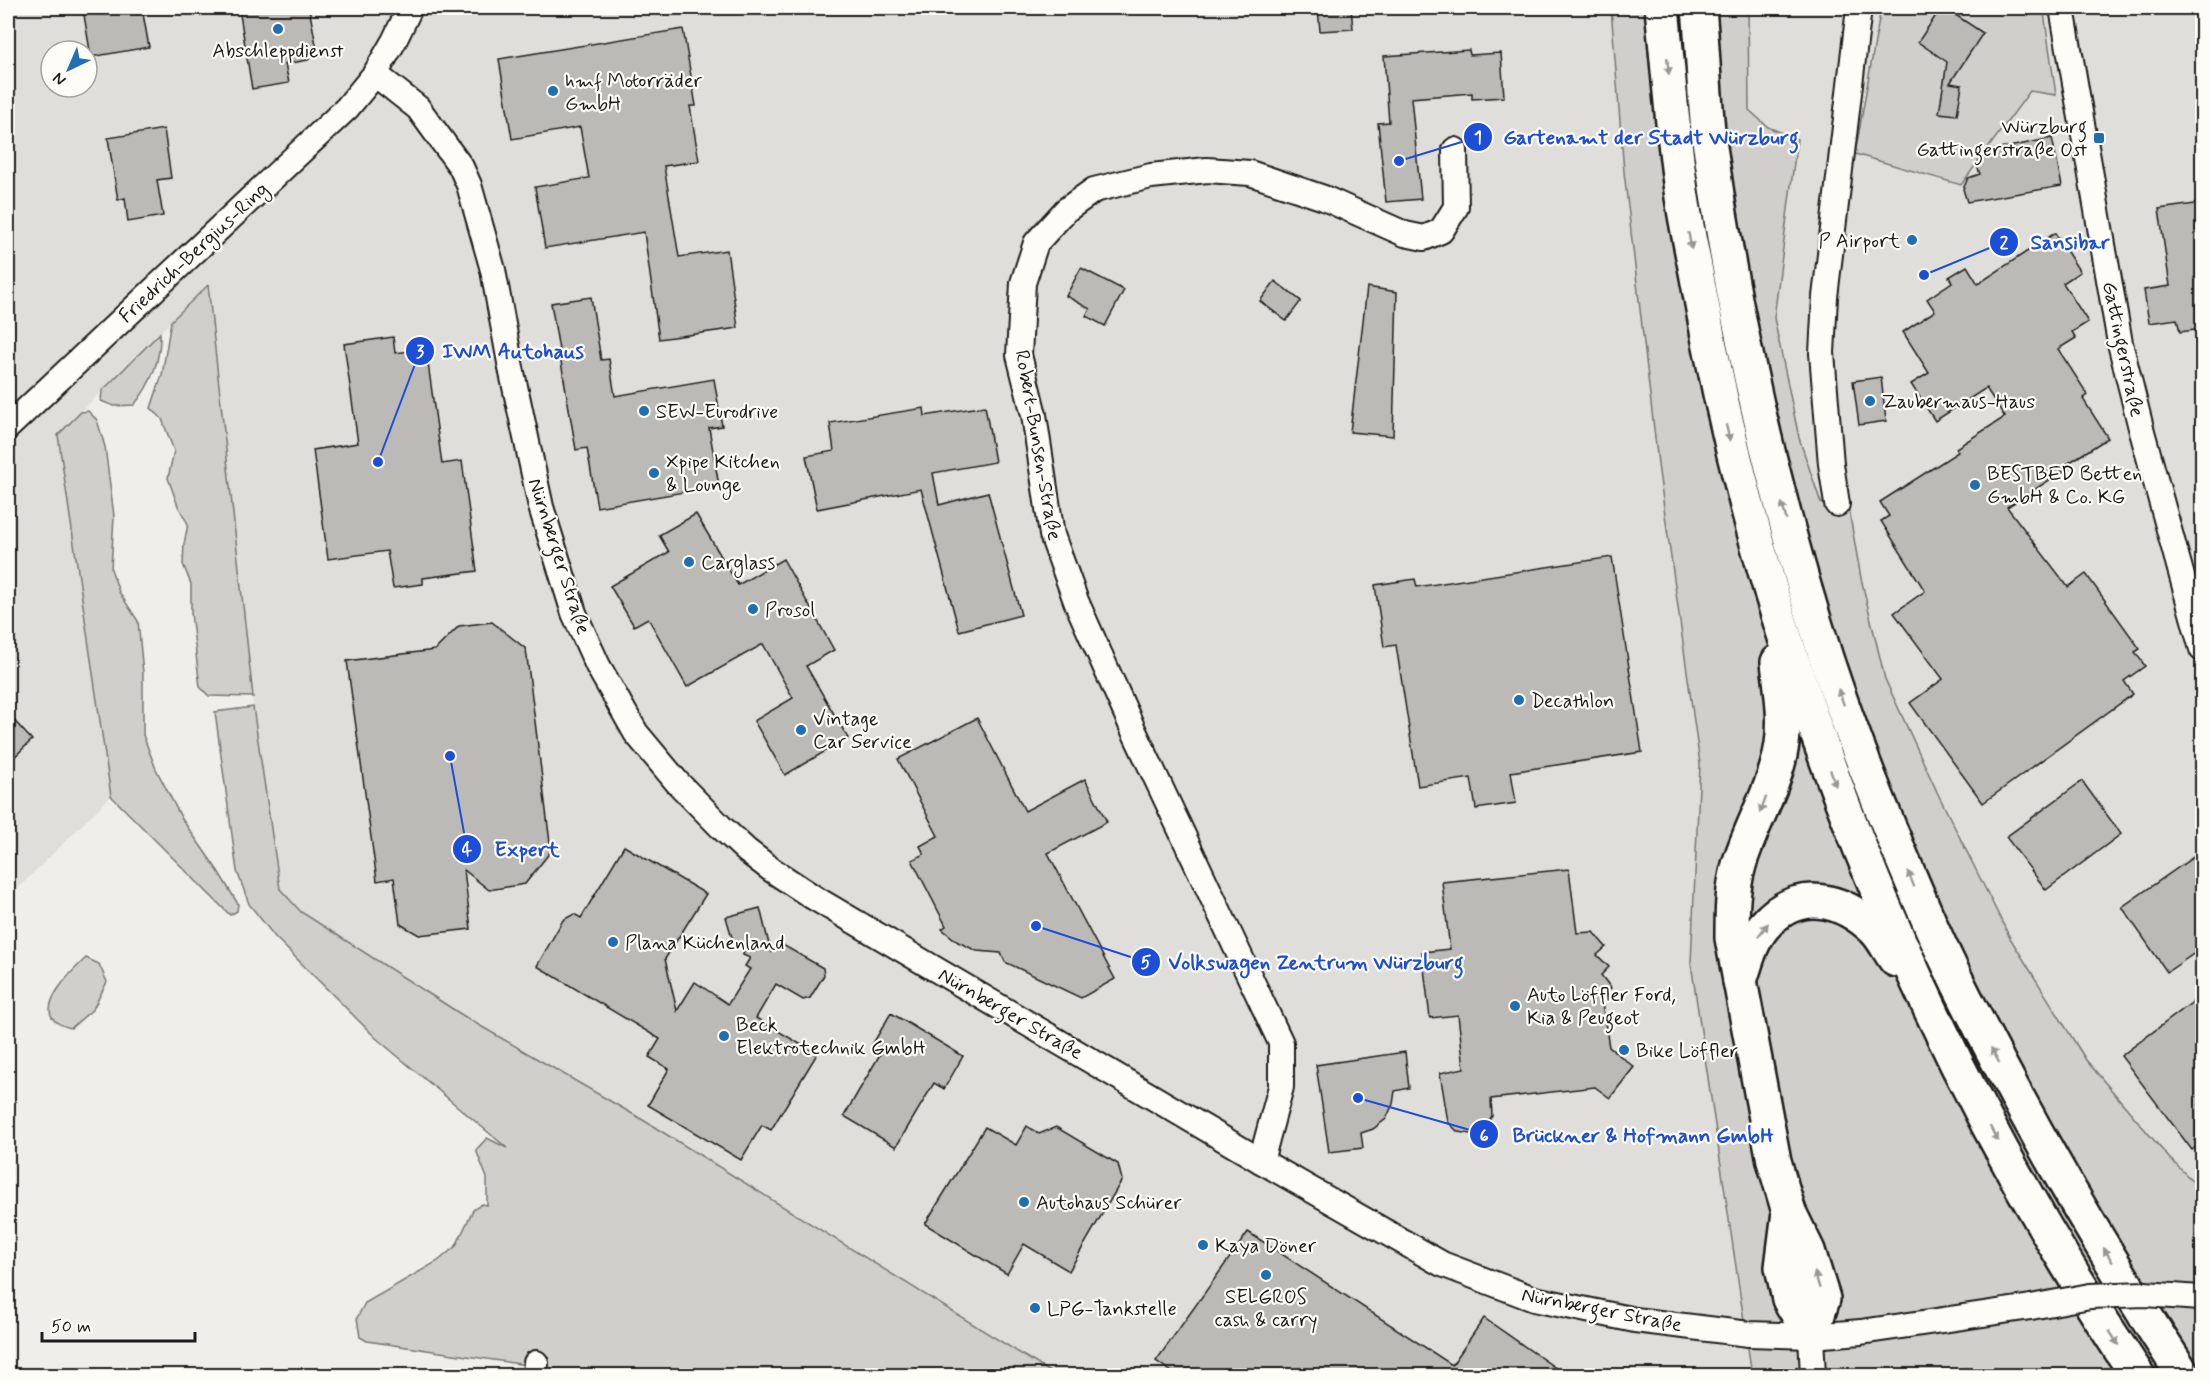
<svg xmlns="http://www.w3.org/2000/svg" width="2210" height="1383" viewBox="0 0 2210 1383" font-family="Mynerve,sans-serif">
  <rect width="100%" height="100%" fill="#f0eeea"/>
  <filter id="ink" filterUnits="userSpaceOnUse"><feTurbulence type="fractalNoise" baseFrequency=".0167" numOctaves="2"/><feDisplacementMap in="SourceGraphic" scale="12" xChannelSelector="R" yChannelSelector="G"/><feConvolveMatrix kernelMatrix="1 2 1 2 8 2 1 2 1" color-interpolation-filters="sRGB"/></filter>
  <g filter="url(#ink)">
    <g fill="#e0deda" fill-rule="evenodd">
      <path d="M8 8H1611L1624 172 1659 472 1700 764 1691 963 1752 1375H1055L643 1120 470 1020 301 912 280 889 253 707 207 285 58 435 111 796 8 898ZM51 51H87V87H51Z"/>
      <polygon points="1748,8 2202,8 2202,1190 2169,1158 2086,1060 2010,938 1939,796 1885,679 1861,578 1848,506 1821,503 1799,438 1774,318 1797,139 1768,127 1749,110"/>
      <polygon points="1967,1368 2025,1375 1905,1376"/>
    </g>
    <g fill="#d0cfcc" stroke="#767674" stroke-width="1.5">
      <polygon points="1611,8 1748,8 1749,110 1768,127 1797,139 1774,318 1799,438 1821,503 1848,505 1861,578 1885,679 1939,796 2010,938 2086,1060 2169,1158 2202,1190 2202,1375 2025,1376 1967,1368 1905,1376 1752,1375 1691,963 1700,764 1659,472 1624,172"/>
      <polygon points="1881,8 2023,8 2044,13 2056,95 2030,91 1961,185 1855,154"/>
      <polygon points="208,285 253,697 209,696 200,687 191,613 191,584 183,564 184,544 188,524 178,506 168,478 174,451 162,419 151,408 162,375 171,321"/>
      <path d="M160 333C161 359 151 385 134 405L114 406 101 401 102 391Z"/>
      <polygon points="88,411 97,420 105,447 114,516 111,569 119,592 138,621 143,673 143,735 156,769 182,819 218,871 238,904 237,911 230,915 111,796 58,435 81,412"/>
      <polygon points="253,707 280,889 301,912 470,1020 643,1120 1055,1375 593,1375 367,1341 360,1337 357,1318 365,1303 438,1261 456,1246 473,1210 482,1204 487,1205 487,1178 476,1150 487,1138 507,1148 376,1038 275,937 249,904 237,871 215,712"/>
      <path d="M86 958 99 964 107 982 93 1009 71 1028C67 1027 62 1026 58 1023 33 1008 74 969 86 958Z"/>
    </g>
    <g fill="#bbbab6" stroke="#1c1c1c" stroke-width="1.5">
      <polygon points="94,8 142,8 149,47 91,57 83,9"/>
      <polygon points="239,8 309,8 317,50 308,60 285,64 289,83 252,89"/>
      <polygon points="1318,8 1351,8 1353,29 1320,31"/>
      <polygon points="1941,8 1945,8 1983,33 1950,83 1962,85 1957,115 1939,113 1947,62 1918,42"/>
      <polygon points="683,29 696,106 690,106 699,161 664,166 679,257 727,250 738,328 659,339 644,232 545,248 535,187 589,178 580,127 512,139 499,59"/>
      <polygon points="1469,50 1470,55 1501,53 1504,97 1472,99 1472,93 1411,98 1421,199 1386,202 1378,123 1389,122 1384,56"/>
      <polygon points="164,129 171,178 157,180 163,216 128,222 125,198 118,200 108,138"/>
      <polygon points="2052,138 2062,186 1967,202 1963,189 1968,178 1980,174 1977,166 1990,151"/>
      <polygon points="2202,203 2202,329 2180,332 2177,319 2149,323 2144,290 2170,286 2159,209"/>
      <polygon points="2055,233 2080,272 2063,283 2088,322 2072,332 2076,338 2058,349 2088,395 2083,399 2108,438 2067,464 2070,467 2007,507 2068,587 2086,574 2140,649 2135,652 2145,666 2124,681 2133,694 1983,803 1910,703 1943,679 1894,613 1925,591 1881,521 1889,516 1880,502 1958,452 1956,448 2005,417 1986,388 1935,421 1911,384 1929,373 1903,332 1935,311 1927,299 1952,282 1949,277 1967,266 1978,284"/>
      <polygon points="1081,268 1124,290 1105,326 1086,316 1090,309 1066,296"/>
      <polygon points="1275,281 1301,301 1286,321 1260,301"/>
      <polygon points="1367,287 1397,292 1393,436 1350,432"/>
      <polygon points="591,297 601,360 609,359 615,396 714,379 722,426 709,428 719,486 597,507 587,448 576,450 551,303"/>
      <polygon points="393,337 395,353 426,349 442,464 462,461 477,571 423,578 423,584 393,588 387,551 328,559 313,450 358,443 344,344"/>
      <polygon points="1881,377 1886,421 1859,425 1853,381"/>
      <polygon points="985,406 995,462 933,473 939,505 988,492 1021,615 959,631 921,489 817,509 806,456 834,451 830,423 924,408 925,416"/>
      <polygon points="696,514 738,585 783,559 834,650 806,666 848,738 785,775 754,721 793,698 763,644 687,687 648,618 634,626 610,586 669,552 659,535"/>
      <polygon points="1612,557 1642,752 1511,772 1516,803 1476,809 1471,778 1418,786 1396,645 1384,647 1375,585 1415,579 1417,587"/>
      <polygon points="492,622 526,649 551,851 525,884 489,890 464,870 471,929 419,935 400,924 394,878 377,881 347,661 435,650 459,626"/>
      <polygon points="8,714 32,740 8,763"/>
      <polygon points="977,718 1025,811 1085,779 1107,822 1048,853 1115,979 1081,998 1005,962 1001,953 977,951 958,942 942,929 946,926 912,860 924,854 920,846 938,836 898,759"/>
      <polygon points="2082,781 2121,834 2046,890 2006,837"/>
      <polygon points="624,846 706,894 665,959 677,1011 695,982 728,1004 750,969 745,966 750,958 743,955 744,950 739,947 739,943 733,941 726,917 760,908 771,952 783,945 823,968 824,975 810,998 803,1000 776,984 756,1018 817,1054 771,1130 762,1125 741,1160 648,1105 669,1069 649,1057 660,1039 537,966 563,920 574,914 581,918"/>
      <polygon points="2202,851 2202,948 2167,972 2122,907"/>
      <polygon points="1569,869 1577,933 1593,932 1606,947 1597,955 1609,967 1601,975 1611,988 1601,997 1609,1047 1634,1067 1610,1098 1595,1087 1491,1099 1492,1116 1484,1129 1471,1134 1458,1132 1448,1122 1440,1073 1464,1068 1458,1015 1430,1018 1422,952 1450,949 1442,882"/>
      <polygon points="2202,995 2202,1143 2192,1150 2121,1056"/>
      <polygon points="891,1013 963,1056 944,1089 934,1083 896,1147 844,1116 882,1051 872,1045"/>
      <polygon points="1405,1052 1409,1088 1395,1091 1393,1104 1386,1119 1373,1129 1361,1133 1363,1148 1329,1152 1316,1065"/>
      <polygon points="1027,1126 1039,1134 1056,1127 1118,1164 1122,1180 1069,1271 1024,1244 1007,1274 925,1224 985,1127 1016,1145"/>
      <polygon points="1248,1232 1452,1365 1484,1318 1567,1376 1178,1376 1156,1361"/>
    </g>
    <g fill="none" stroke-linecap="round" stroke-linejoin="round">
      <g stroke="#1c1c1c" stroke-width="28">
        <g id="minor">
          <polyline points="2062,8 2120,343 2141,428 2202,649"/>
          <polyline points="375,74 418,108 461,167 469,185 493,270 511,368 541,507 574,613 598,666 636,733 677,782 721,827 747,851 772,870 813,897 1261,1161 1442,1264 1534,1299 1635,1320 1749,1334 1811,1336 1861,1332 2031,1307"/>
          <polyline points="8,427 347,108 375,74 394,41 410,8"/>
          <polyline points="1837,504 1831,464 1822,353 1825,297 1859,8"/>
          <polyline points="1261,1161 1281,1087 1281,1043 1133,729 1076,601 1052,535 1034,415 1019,355 1023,283 1036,243 1066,210 1094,190 1151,176 1207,170 1250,173 1324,198 1405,234 1424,238 1441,231 1456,207 1455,150"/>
          <polyline points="1811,1336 1813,1376"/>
          <polyline points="535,1376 536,1363"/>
        </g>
      </g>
      <g stroke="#1c1c1c" stroke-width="38">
        <g id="highway">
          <path d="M1662 8C1668 66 1672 125 1680 183 1684 215 1691 246 1697 277 1765 665 1918 1048 2138 1376"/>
          <path d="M1699 8C1703 51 1704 96 1709 140 1733 315 1772 489 1826 658 1855 746 1891 834 1928 919 1949 969 1975 1017 2000 1065 2056 1171 2118 1275 2184 1376"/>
          <path d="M1778 662C1781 690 1786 716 1782 744 1776 787 1751 824 1739 865 1732 889 1732 914 1732 938L1774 1161 1789 1212 1808 1251 1823 1299 1811 1336"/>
          <path d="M1740 981C1746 963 1751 941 1764 926 1797 887 1842 898 1875 930 1883 938 1889 951 1896 960"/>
          <polyline points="1789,1212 1782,1267 1789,1299 1811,1336"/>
        </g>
      </g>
      <use href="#minor" stroke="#fdfcf7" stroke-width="24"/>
      <use href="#highway" stroke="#fdfcf7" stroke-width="33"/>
      <g stroke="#1c1c1c" stroke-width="28" stroke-linecap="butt">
        <polyline id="minor-bridge" points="2031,1307 2090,1296 2145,1294 2200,1298"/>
      </g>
      <use href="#minor-bridge" stroke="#fdfcf7" stroke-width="24"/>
    </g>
    <defs><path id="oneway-solid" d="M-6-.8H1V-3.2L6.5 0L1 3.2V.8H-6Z" transform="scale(1.5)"/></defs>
    <g fill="#989794">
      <use href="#oneway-solid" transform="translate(1668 66) rotate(84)"/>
      <use href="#oneway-solid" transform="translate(1690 241) rotate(80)"/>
      <use href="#oneway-solid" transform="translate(1728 433) rotate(76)"/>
      <use href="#oneway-solid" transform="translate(1784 511) rotate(-105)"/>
      <use href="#oneway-solid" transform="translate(1841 697) rotate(-110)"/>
      <use href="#oneway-solid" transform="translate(1833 778) rotate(71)"/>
      <use href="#oneway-solid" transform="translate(1763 805) rotate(112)"/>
      <use href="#oneway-solid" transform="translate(1911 879) rotate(-112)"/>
      <use href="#oneway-solid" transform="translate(1763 930) rotate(-53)"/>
      <use href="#oneway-solid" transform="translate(1995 1055) rotate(-118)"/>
      <use href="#oneway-solid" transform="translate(1994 1134) rotate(62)"/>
      <use href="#oneway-solid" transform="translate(2108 1255) rotate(-122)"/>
      <use href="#oneway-solid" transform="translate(1817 1280) rotate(-107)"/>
      <use href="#oneway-solid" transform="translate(2114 1338) rotate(58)"/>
    </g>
  </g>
  <g fill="#1f6fb2" stroke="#fdfcf7" stroke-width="2">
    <circle cx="278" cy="29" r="6"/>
    <circle cx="553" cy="91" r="6"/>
    <rect x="2093" y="132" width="12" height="12" rx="3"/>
    <circle cx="1912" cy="240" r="6"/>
    <circle cx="1870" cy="401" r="6"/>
    <circle cx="644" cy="411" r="6"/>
    <circle cx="654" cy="473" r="6"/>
    <circle cx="1975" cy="485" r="6"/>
    <circle cx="689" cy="562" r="6"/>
    <circle cx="753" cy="609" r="6"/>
    <circle cx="1519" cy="700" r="6"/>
    <circle cx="801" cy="730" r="6"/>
    <circle cx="613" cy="942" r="6"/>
    <circle cx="1515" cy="1006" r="6"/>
    <circle cx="724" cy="1036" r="6"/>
    <circle cx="1624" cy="1050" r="6"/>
    <circle cx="1024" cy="1202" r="6"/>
    <circle cx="1203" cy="1245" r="6"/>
    <circle cx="1266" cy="1275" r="6"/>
    <circle cx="1035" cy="1308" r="6"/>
  </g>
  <g text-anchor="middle" stroke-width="4.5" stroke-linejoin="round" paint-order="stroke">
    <g font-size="20" fill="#1c1c1c" stroke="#fdfcf7" text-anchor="start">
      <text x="278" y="57" text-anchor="middle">Abschleppdienst</text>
      <text x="565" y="87">hmf Motorräder<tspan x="565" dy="23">GmbH</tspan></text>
      <text x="2087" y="133" text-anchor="end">Würzburg<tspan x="2087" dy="23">Gattingerstraße Ost</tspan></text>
      <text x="1900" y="247" text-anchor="end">P Airport</text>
      <text x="1882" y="408">Zaubermaus-Haus</text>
      <text x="656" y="418">SEW-Eurodrive</text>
      <text x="666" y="468">Xpipe Kitchen<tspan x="666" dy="23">&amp; Lounge</tspan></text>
      <text x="1987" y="480">BESTBED Betten<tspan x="1987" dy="23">GmbH &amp; Co. KG</tspan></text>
      <text x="701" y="569">Carglass</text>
      <text x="765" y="616">Prosol</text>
      <text x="1531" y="707">Decathlon</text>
      <text x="813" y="725">Vintage<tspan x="813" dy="23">Car Service</tspan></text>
      <text x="625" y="949">Plana Küchenland</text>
      <text x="1527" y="1001">Auto Löffler Ford,<tspan x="1527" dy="23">Kia &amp; Peugeot</tspan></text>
      <text x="736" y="1031">Beck<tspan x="736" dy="23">Elektrotechnik GmbH</tspan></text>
      <text x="1636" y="1057">Bike Löffler</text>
      <text x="1036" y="1209">Autohaus Schürer</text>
      <text x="1215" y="1252">Kaya Döner</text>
      <text x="1266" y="1303" text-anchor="middle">SELGROS<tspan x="1266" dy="23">cash &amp; carry</tspan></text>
      <text x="1047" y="1315">LPG-Tankstelle</text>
    </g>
    <g font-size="20" fill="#1c1c1c" stroke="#fdfcf7">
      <text transform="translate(193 252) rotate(-43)" y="7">Friedrich-Bergius-Ring</text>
      <text transform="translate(2124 349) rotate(78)" y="7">Gattingerstraße</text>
      <text transform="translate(1039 445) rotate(80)" y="7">Robert-Bunsen-Straße</text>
      <text transform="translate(560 556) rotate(72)" y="7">Nürnberger Straße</text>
      <text transform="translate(1011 1013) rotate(30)" y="7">Nürnberger Straße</text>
      <text transform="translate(1602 1309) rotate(11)" y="7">Nürnberger Straße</text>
    </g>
  </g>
  <path fill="none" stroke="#1d4ed8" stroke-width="2" d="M1399 161L1478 137M1924 275L2004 242M378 462L420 351M450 756L467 849M1036 926L1146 962M1358 1098L1484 1134"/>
  <g fill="#1d4ed8" stroke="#fdfcf7" stroke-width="2">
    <circle cx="1399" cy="161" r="6"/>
    <circle cx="1924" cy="275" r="6"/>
    <circle cx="378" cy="462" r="6"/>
    <circle cx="450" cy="756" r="6"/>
    <circle cx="1036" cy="926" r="6"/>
    <circle cx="1358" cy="1098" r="6"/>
    <circle cx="1478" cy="137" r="15"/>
    <circle cx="2004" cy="242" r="15"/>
    <circle cx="420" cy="351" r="15"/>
    <circle cx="467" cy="849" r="15"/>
    <circle cx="1146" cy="962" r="15"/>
    <circle cx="1484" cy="1134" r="15"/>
  </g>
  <g font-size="18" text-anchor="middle" font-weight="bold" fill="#fff">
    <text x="1478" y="143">1</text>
    <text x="2004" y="248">2</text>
    <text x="420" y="357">3</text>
    <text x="467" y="855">4</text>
    <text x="1146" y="968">5</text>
    <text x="1484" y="1141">6</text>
  </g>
  <g font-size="21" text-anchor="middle" font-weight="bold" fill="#1d4ed8" stroke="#fdfcf7" stroke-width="4.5" stroke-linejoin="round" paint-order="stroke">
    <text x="1651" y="144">Gartenamt der Stadt Würzburg</text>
    <text x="2070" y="249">Sansibar</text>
    <text x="513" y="358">IWM Autohaus</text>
    <text x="527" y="856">Expert</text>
    <text x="1316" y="969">Volkswagen Zentrum Würzburg</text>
    <text x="1643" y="1142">Brückner &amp; Hofmann GmbH</text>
  </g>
  <rect width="2210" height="1383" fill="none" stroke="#fdfcf7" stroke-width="30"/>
  <rect x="15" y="15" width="2180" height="1353" fill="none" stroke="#1c1c1c" stroke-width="2" filter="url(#ink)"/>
  <g transform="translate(69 69) rotate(224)"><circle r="28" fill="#fdfcf7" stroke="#a3a29f" stroke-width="1.5"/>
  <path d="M0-4.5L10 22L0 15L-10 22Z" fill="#1f6fb2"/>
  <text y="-9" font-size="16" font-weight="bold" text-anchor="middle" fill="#1c1c1c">N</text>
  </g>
  <path d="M42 1332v9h153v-9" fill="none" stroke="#1c1c1c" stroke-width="3"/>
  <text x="51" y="1332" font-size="18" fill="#1c1c1c" stroke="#fdfcf7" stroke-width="4.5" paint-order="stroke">50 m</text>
</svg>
